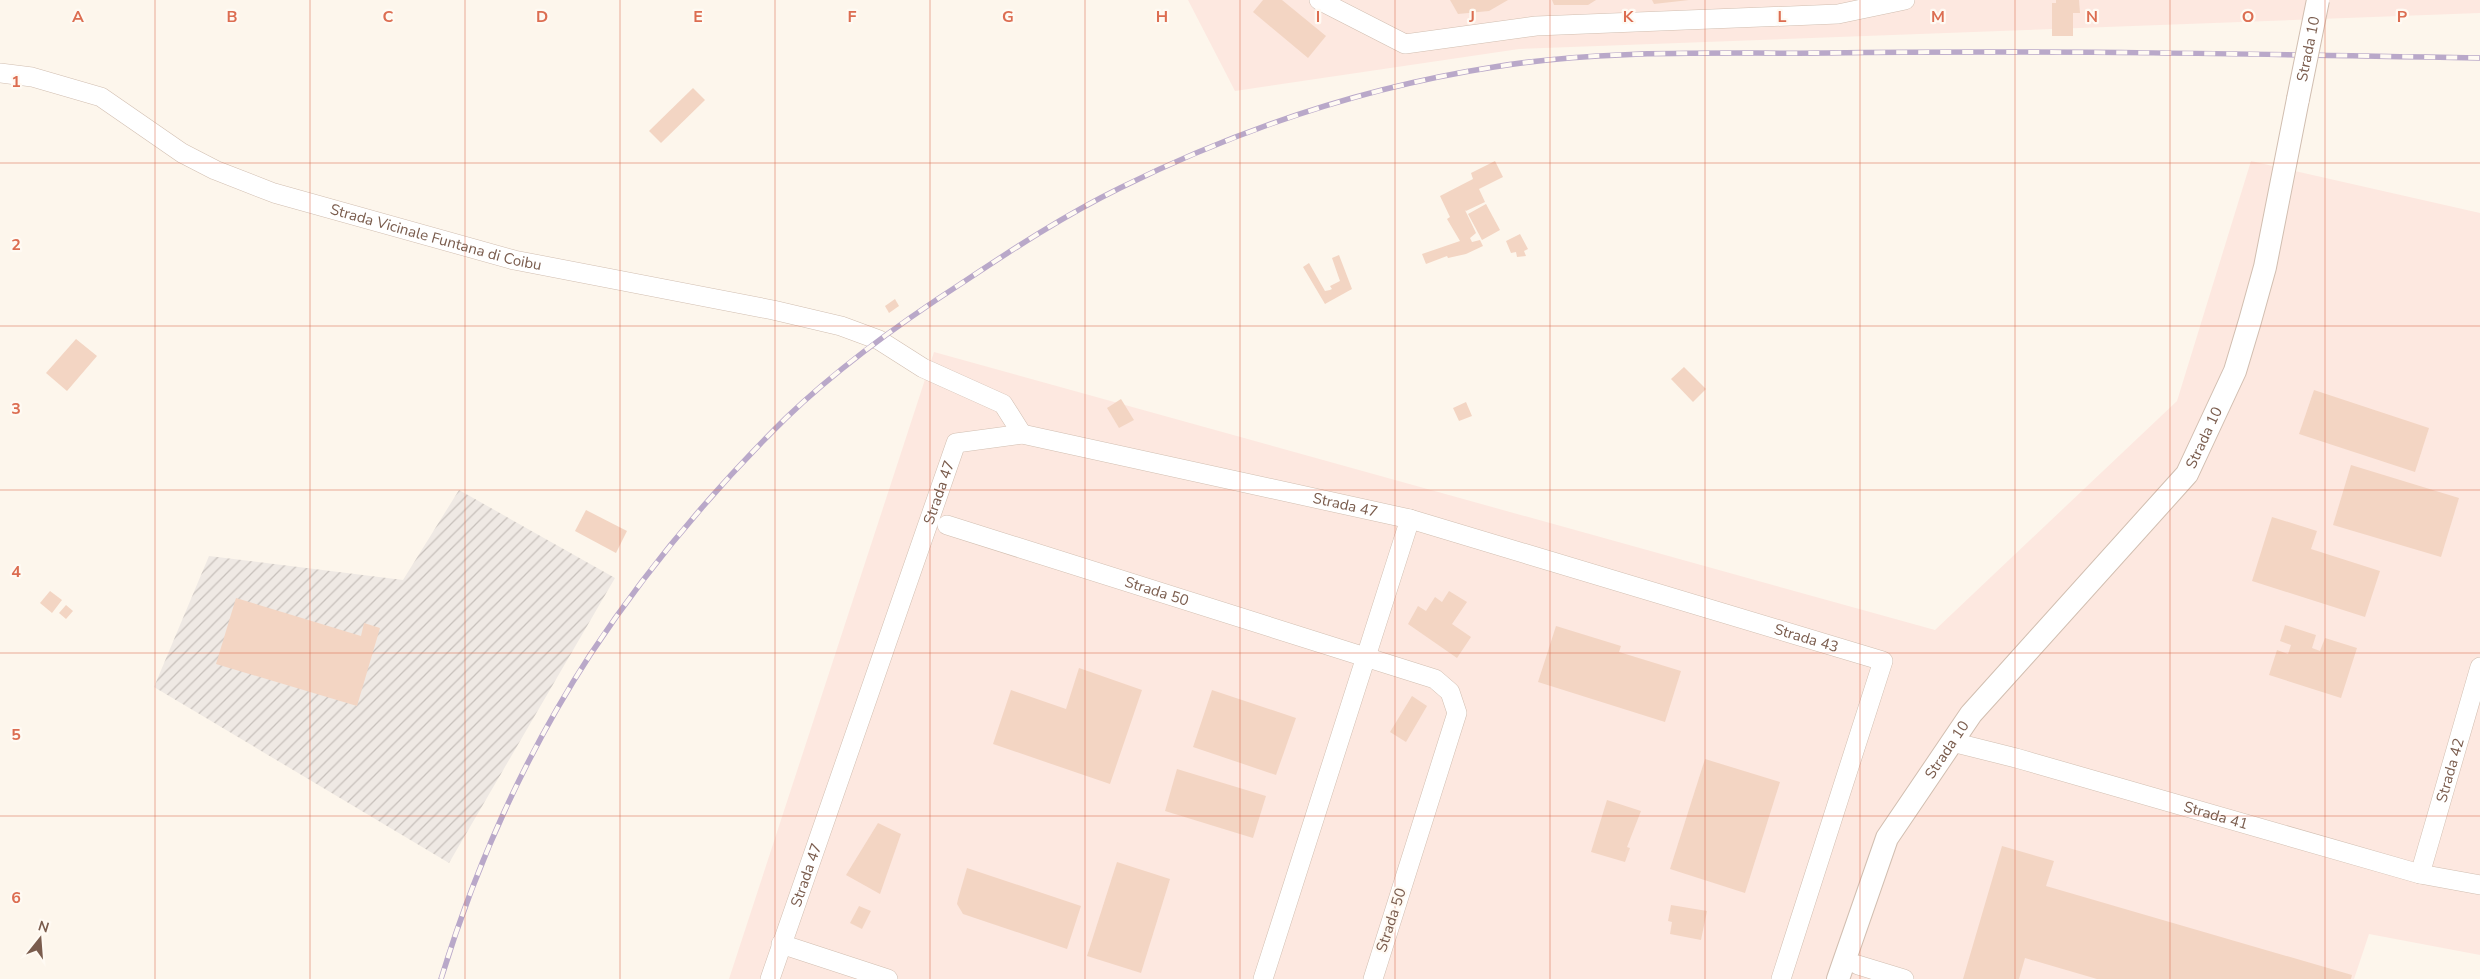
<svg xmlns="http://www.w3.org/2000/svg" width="2480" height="979" viewBox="0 0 2480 979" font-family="'Nunito Sans',sans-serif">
  <defs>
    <pattern id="industrial-furrows" width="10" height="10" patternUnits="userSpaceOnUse" patternTransform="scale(1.25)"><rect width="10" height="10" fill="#efe9e4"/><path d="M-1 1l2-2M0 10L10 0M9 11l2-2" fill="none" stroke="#c7c0bb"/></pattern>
  </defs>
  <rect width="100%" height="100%" fill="#fdf6ec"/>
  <g fill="#fde8e0">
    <polygon points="1188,0 2480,0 2480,13 1519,49 1235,91"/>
    <polygon points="2251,161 2480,213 2480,955 2369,934 2354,979 729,979 934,352 1935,630 2177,401"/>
  </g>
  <polygon fill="url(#industrial-furrows)" points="459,490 615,578 449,863 154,687 209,556 403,580"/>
  <g fill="#f3d5c3">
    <polygon points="1263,0 1282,0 1326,36 1308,58 1253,12"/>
    <polygon points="1450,0 1508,0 1489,11 1458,14"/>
    <polygon points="1552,0 1596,0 1588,5 1554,5"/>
    <polygon points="1652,0 1689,0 1654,4"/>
    <polygon points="2056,0 2079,0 2080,13 2073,13 2073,36 2052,36 2052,3 2056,3"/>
    <polygon points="693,88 705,100 661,143 649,131"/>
    <polygon points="1495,161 1503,177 1479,189 1485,202 1466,211 1465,210 1476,233 1470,238 1472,242 1480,240 1483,246 1466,254 1448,258 1447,256 1426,264 1422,254 1460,241 1447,219 1450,217 1440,196 1473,179 1471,173"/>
    <polygon points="1486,204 1500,230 1482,240 1468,214"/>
    <polygon points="1520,234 1528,249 1524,251 1526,256 1517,257 1516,252 1511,253 1506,241"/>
    <polygon points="1339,255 1352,289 1325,304 1303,267 1309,263 1325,291 1330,290 1332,289 1330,286 1340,281 1332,258"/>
    <polygon points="895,299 899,306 889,313 885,306"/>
    <polygon points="76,339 97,356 67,391 46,373"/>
    <polygon points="1684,367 1706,389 1693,402 1671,379"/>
    <polygon points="2314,390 2429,428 2415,472 2299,434"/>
    <polygon points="1121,399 1134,420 1119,428 1107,408"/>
    <polygon points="1466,402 1472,416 1459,421 1453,408"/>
    <polygon points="2351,465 2459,498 2441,557 2333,525"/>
    <polygon points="586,510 627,531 616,553 575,531"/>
    <polygon points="2272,517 2317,531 2311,549 2380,571 2365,617 2252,581"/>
    <polygon points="50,591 62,600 52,613 40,603"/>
    <polygon points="1449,591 1467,602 1452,624 1471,637 1457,658 1408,624 1418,606 1426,611 1435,597 1442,602"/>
    <polygon points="236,598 361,636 364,623 380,628 357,706 216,664"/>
    <polygon points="66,605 73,611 66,619 59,613"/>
    <polygon points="2285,625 2316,635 2312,648 2320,651 2325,638 2357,648 2341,698 2269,675 2277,650 2288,654 2291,645 2280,641"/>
    <polygon points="1556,626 1621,646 1619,652 1681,671 1665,722 1538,682"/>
    <polygon points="1079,668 1142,690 1110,784 993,744 1011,690 1066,709"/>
    <polygon points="1212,690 1296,718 1276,775 1193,747"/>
    <polygon points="1412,696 1427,706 1406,742 1390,732"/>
    <polygon points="1705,759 1780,782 1745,893 1670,869"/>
    <polygon points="1177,769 1266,796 1253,838 1165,811"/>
    <polygon points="1607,800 1641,811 1627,847 1630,848 1625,862 1591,852"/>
    <polygon points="878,823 901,834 880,894 846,875"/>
    <polygon points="2002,846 2054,861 2046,886 2352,975 2351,979 2097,979 2025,958 2019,979 1963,979"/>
    <polygon points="1117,862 1170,879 1141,973 1087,956"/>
    <polygon points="967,868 1081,906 1067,949 963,914 957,904 958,899"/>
    <polygon points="1671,905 1707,911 1701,940 1670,934 1672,922 1668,921"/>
    <polygon points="859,906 871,911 862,929 850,923"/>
  </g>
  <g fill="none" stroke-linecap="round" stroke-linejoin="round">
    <g stroke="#d1beb0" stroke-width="20">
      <g id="minor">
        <polyline points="1319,0 1405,44 1536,26 1838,14 1905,0"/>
        <path id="s1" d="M0 73 32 77 101 97 182 153 215 170 274 193 514 260 773 310 841 326 879 340 923 368 1003 404 1022 434"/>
        <path id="s2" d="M947 525 1435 679 1450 692 1457 713 1373 979"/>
        <path id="s3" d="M1952 742 2016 758 2420 874 2480 885"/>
        <path id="s4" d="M2420 874 2480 667"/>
        <polyline points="781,944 888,979"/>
        <polyline points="1858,965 1904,979"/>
        <path id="s5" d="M770 979 956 443 1022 434 1410 519 1883 661 1781 979"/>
        <polyline points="1263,979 1410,519"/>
      </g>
    </g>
    <g stroke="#d1beb0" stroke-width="24">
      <g id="tertiary">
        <path id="s6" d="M1838 979 1887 838 1971 714 2187 474 2235 371 2250 321 2265 267 2298 99"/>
      </g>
    </g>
    <use href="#minor" stroke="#fff" stroke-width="19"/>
    <use href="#tertiary" stroke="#fff" stroke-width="22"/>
    <g stroke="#b9a8c9" stroke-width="5.5">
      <path id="rail" d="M441 979C476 865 525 755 590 655 646 570 714 489 786 418 839 367 900 323 962 283 1013 249 1065 215 1120 188 1237 130 1365 87 1494 67 1603 49 1716 54 1827 53 2044 50 2262 54 2480 58"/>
    </g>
    <use href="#rail" stroke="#fffaf3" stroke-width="4" stroke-dasharray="11" stroke-linecap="butt"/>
    <g stroke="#d1beb0" stroke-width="24" stroke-linecap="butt">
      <g id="tertiary-bridge">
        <path id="s7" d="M2298 99 2318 0"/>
      </g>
    </g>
    <use href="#tertiary-bridge" stroke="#fff" stroke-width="22"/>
  </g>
  <path fill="none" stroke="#dc6d51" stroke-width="1" stroke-opacity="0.55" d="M155 0V979M310 0V979M465 0V979M620 0V979M775 0V979M930 0V979M1085 0V979M1240 0V979M1395 0V979M1550 0V979M1705 0V979M1860 0V979M2015 0V979M2170 0V979M2325 0V979M0 163H2480M0 326H2480M0 490H2480M0 653H2480M0 816H2480"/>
  <g text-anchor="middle" stroke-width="4.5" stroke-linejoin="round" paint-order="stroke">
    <g font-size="15" fill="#7a5c4d" stroke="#fffaf3">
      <text dy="5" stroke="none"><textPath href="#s7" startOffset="51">Strada 10</textPath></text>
      <text dy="5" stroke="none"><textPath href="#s1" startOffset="471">Strada Vicinale Funtana di Coibu</textPath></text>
      <text dy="5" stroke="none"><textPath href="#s6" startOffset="662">Strada 10</textPath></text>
      <text dy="5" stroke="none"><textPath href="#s5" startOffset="515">Strada 47</textPath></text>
      <text dy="5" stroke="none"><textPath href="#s5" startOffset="965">Strada 47</textPath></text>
      <text dy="5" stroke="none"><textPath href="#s2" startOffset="220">Strada 50</textPath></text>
      <text dy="5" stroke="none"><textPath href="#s5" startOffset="1445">Strada 43</textPath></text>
      <text dy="5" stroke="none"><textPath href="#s6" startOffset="256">Strada 10</textPath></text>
      <text dy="5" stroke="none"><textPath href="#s4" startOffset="108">Strada 42</textPath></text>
      <text dy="5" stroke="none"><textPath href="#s3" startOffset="274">Strada 41</textPath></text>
      <text dy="5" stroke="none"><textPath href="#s5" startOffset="110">Strada 47</textPath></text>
      <text transform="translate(1391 920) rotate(-72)" y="5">Strada 50</text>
    </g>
  </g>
  <g font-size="16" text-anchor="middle" font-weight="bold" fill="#dc6d51" stroke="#fffaf3" stroke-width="4.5" stroke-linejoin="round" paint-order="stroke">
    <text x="78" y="22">A</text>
    <text x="232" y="22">B</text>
    <text x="388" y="22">C</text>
    <text x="542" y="22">D</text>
    <text x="698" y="22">E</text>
    <text x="852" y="22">F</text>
    <text x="1008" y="22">G</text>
    <text x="1162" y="22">H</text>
    <text x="1318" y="22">I</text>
    <text x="1472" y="22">J</text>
    <text x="1628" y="22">K</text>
    <text x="1782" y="22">L</text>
    <text x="1938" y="22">M</text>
    <text x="2092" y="22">N</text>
    <text x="2248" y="22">O</text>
    <text x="2402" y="22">P</text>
    <text x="16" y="87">1</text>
    <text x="16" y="250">2</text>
    <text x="16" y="414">3</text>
    <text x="16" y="577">4</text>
    <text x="16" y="740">5</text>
    <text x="16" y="903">6</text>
  </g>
  <g transform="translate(40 939) rotate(17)" stroke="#fffaf3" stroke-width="4" paint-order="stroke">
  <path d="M0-4L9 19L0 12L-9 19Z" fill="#7a5c4d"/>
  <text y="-8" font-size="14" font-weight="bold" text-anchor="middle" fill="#7a5c4d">N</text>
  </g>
</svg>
